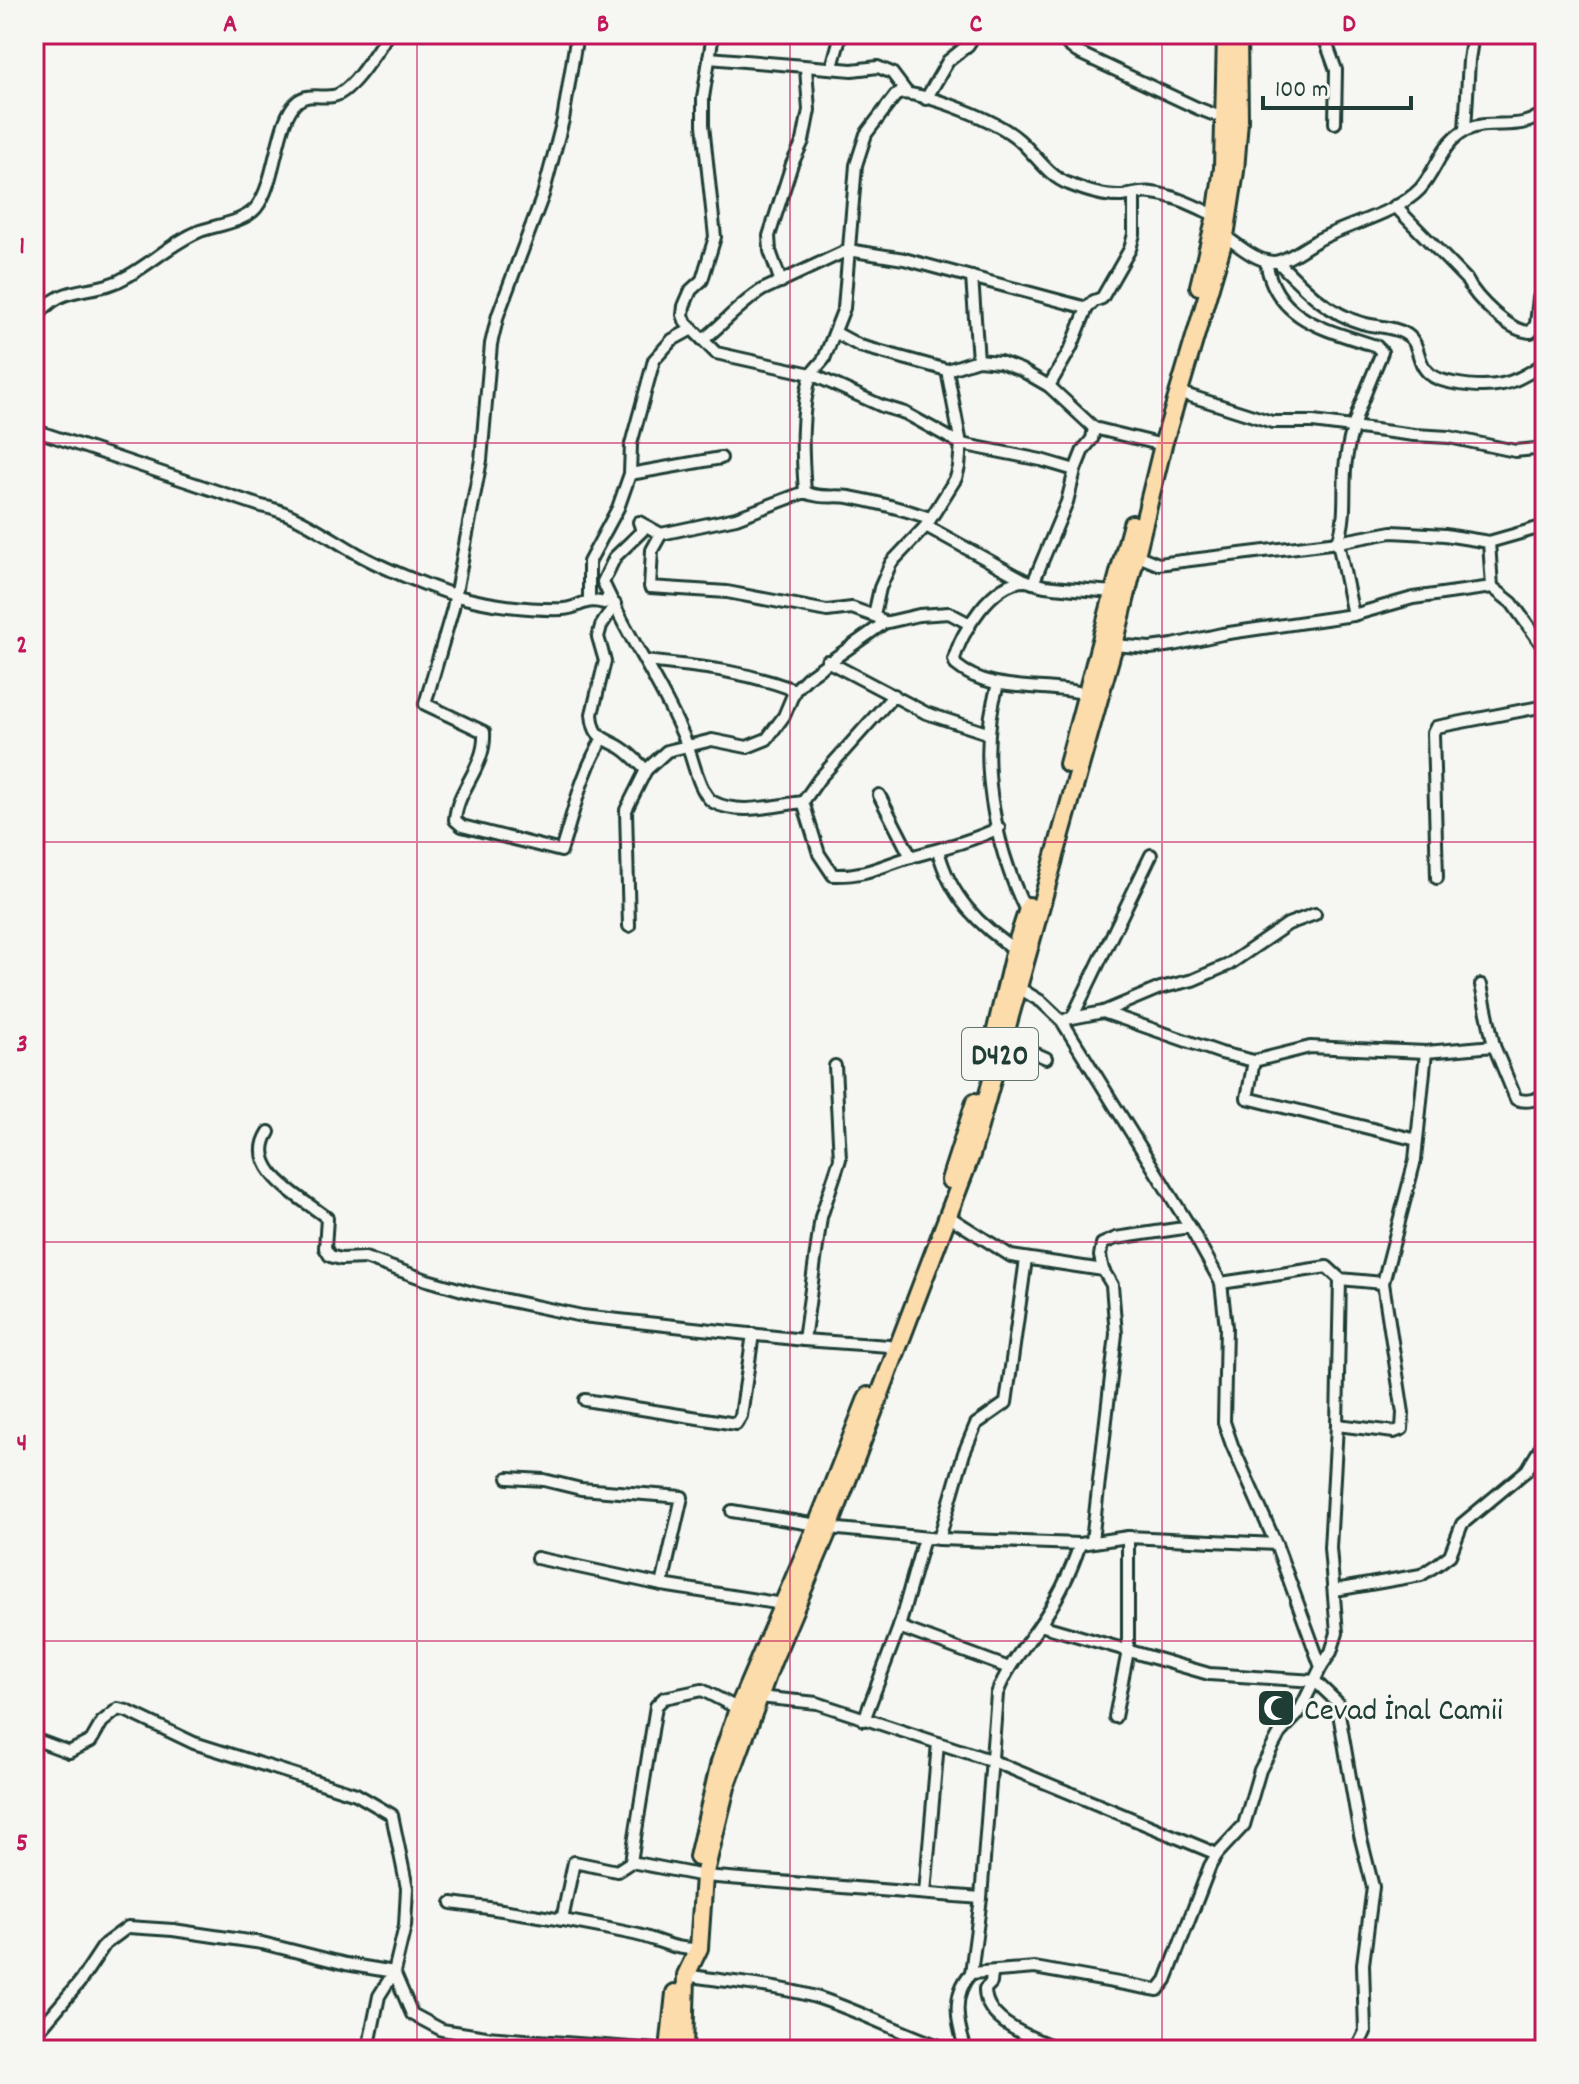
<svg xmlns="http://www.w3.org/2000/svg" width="1579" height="2084" viewBox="0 0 1579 2084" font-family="Dekko,sans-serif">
  <rect width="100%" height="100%" fill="#f6f6f2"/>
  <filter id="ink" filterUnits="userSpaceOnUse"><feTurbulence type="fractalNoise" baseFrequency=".0125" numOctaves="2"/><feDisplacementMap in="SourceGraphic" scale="16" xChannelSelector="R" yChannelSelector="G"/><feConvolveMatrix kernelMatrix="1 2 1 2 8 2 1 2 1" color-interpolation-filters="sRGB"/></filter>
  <g filter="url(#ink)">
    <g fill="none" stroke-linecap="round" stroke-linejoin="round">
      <g stroke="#1f3d34" stroke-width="16">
        <g id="minor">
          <path d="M577 34 563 120 543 195 498 315 491 344 481 460 453 608 425 704 484 732C486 768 457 788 455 820L462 826 561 851C574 812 580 776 602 740"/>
          <path d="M713 34 703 98V125L715 237 702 280 691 290 684 306 683 315 686 323 716 353 811 374 824 359 844 308 856 165 866 134 895 96 901 93C931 95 997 120 1019 140 1036 155 1048 176 1069 184 1086 191 1104 197 1122 196 1132 195 1143 191 1152 193 1178 196 1198 208 1221 218"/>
          <polyline points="1062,34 1068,45 1077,52 1197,108 1228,120"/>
          <polyline points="1323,34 1336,70 1335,123"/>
          <polyline points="709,58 852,70 878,67 892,73 907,93"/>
          <polyline points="832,67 841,34"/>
          <polyline points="926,99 948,61 968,45 975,34"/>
          <polyline points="1465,130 1469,60 1473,34"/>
          <path d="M1395 206 1466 279C1476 298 1509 332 1531 332L1536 324 1539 298"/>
          <path d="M1225 236C1238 245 1256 261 1273 262 1286 262 1304 248 1316 241 1347 224 1396 214 1420 189 1437 170 1441 144 1464 131 1492 116 1520 135 1545 111"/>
          <path d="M1266 261C1275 321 1328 330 1376 346L1382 352C1368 387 1351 422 1346 460 1342 487 1348 516 1338 542"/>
          <path d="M1278 262C1303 287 1327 313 1362 323 1376 327 1391 326 1404 333 1420 341 1416 357 1425 369 1431 378 1443 381 1453 383 1491 390 1514 386 1545 362"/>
          <polyline points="972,277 978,360"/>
          <polyline points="781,282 770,251 769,236 792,164 803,141 809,110 806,68"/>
          <path d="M34 322C60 279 92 298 128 276 153 262 173 242 200 231 217 225 244 222 256 208 277 182 276 118 298 101 308 93 321 98 333 96 352 93 377 50 388 34"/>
          <polyline points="836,333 860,346 947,370 978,360 1000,362 1021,370 1049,386 1094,428 1163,445"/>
          <path d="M703 340C723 324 740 304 762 290L848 250 904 259 1087 308 1094 301 1102 298 1130 249 1134 234V194"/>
          <polyline points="1049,386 1071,348 1087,308"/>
          <polyline points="1178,392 1272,422 1313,422 1414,435 1449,437 1515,451 1545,448"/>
          <path d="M34 430 261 506C295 512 328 537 358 554 382 568 428 586 454 595 487 605 529 610 563 609 580 608 584 597 604 603L609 596"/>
          <polyline points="630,474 721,458"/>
          <path d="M805 492C802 452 800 413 811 374L882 406 905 413 961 444 1041 460 1075 470"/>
          <polyline points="926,526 1026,581"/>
          <polyline points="661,534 652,550 650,587 727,592 827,611 852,608 877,617 884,623"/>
          <polyline points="1338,542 1392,532 1445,535 1489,542 1545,526"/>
          <polyline points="1489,542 1492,587 1512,603 1545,649"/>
          <polyline points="1136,555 1158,564 1338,542 1353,615"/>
          <polyline points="1033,583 1067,502 1075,470 1083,450 1092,439 1094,428"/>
          <polyline points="589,600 589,562 618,508 630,474 631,444 654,360 672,340 692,329"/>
          <path d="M615 604 601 626 598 637 605 661 592 714C594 738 602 737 620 747 630 753 638 762 646 770L667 751 712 740 747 747 767 739 784 716 795 690 808 677 884 623 919 615 949 613 970 624"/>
          <polyline points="874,615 880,588 891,563 926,526 956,478 959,467 961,444 947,370"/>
          <polyline points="1114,645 1150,648 1173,645 1222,634 1353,615 1413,598 1492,587"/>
          <path d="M645 661C702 667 740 670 795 690"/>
          <polyline points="827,661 926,713 987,733"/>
          <path d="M998 684C976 756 994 846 1027 913"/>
          <path d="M1087 694C1046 683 990 694 956 665L954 660C960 633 993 580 1026 581 1032 582 1039 585 1045 586 1068 589 1091 590 1114 592"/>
          <path d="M894 695 819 779 803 802C775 805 739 816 713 802 700 794 693 761 688 747 665 690 628 638 603 582L615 557 642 531 639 522 661 534 736 518 805 492C819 499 834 495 849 497 877 502 903 509 930 518"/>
          <polyline points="879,795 911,857"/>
          <path d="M803 802 819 854 833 875C868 876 882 865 914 856 943 848 971 841 999 828"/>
          <path d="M938 850C950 897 979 926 1019 952"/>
          <polyline points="1437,878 1433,733 1436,727 1545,706"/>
          <polyline points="629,926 626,810 646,770"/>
          <polyline points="1481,985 1494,1046"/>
          <polyline points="1103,1012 1160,988 1193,980 1228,965 1288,924 1315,914"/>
          <path d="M1072 1018 1103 1012 1221 1053 1254 1061 1310 1047 1426 1052 1494 1046 1516 1099C1527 1103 1535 1100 1545 1094"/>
          <polyline points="1067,1019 1072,1018 1151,855"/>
          <polyline points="1004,1040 1046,1058"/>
          <polyline points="1254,1061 1247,1098 1417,1140"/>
          <path d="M269 1132C244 1170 303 1198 327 1218L325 1248 330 1256 341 1259 365 1258 427 1280 473 1293 582 1316 804 1340 889 1346 895 1356"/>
          <polyline points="948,1216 1011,1256 1103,1270"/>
          <polyline points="1221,1283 1327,1267 1340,1279 1383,1283"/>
          <polyline points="804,1340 821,1217 840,1159 835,1066"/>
          <polyline points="585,1400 736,1424 741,1416 753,1334"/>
          <polyline points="1337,1425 1394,1432 1402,1429 1403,1413 1383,1283 1415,1160 1426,1052"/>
          <polyline points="508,1478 544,1480 581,1489 682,1497 662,1585"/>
          <polyline points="732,1511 817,1525"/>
          <polyline points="829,1528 939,1539 1080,1544 1128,1537 1276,1544"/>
          <polyline points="939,1539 964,1453 976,1424 1006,1403 1026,1259"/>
          <polyline points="1092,1541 1116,1334 1112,1285 1103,1270 1100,1256 1102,1244 1116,1238 1190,1227"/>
          <polyline points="537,1558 662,1585 789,1605"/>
          <polyline points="1335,1590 1421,1575 1438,1564 1450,1555 1462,1524 1527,1470 1545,1440"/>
          <polyline points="1040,1625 1209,1674 1315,1681 1337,1702 1360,1835 1373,1887 1363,1964 1365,2032 1356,2050"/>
          <polyline points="899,1627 1009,1668"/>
          <polyline points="1321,1667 1331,1652 1337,1633 1330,1548 1337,1425 1340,1279"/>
          <polyline points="759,1697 817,1703 993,1761 1217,1854"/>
          <polyline points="1115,1717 1128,1651 1128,1537"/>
          <polyline points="864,1720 899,1627 924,1538"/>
          <polyline points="34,1739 69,1752 91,1741 102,1722 118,1709 127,1711 194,1743 356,1794 392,1815 407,1888 405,1926 394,1972 412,2014 442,2030 486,2037 657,2050"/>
          <polyline points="631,1862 656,1706 664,1698 702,1690 743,1711"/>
          <polyline points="925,1893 938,1743"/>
          <path d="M452 1903C513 1911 574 1921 634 1934 655 1938 677 1952 699 1948"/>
          <polyline points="562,1920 574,1862 617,1871 631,1862 704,1876 981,1898"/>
          <path d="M971 1973 981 1898 997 1694C1006 1669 1022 1650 1037 1629 1056 1602 1070 1575 1080 1544"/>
          <path d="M992 1973 991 1983 985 1989C984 2023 1036 2040 1063 2050"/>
          <path d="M686 1975C727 1982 781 1986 819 1998 865 2013 906 2036 951 2050"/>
          <polyline points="34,2036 79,1983 105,1944 128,1927 173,1930 262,1943 346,1964 394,1972 379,1996 368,2050"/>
          <path d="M966 2050C957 2024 951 1995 971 1973L1035 1968 1158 1990 1166 1980 1210 1866 1217 1854 1244 1825 1260 1770 1280 1733 1298 1714 1321 1667 1276 1544 1232 1445 1224 1422 1226 1327 1221 1283 1190 1227 1062 1021 1042 1002 1019 988"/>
        </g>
      </g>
      <g stroke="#1f3d34" stroke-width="22">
        <g id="highway">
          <polyline points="1199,286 1216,216 1223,168 1226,34"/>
          <polyline points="1068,764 1132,524"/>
          <polyline points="995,1034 1015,949 1029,906"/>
          <polyline points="950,1180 975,1102"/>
          <polyline points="698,1857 720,1762 738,1709 817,1525 868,1396"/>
          <polyline points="669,2050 675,1993"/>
          <polyline points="684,2050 686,1975 699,1948 704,1876 726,1787 772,1662 829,1528 971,1155 1114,645 1163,445 1225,236 1235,171 1239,120 1238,34"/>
        </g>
      </g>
      <use href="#minor" stroke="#f6f6f2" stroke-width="10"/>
      <use href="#highway" stroke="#fddcac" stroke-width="16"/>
    </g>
  </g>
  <path fill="none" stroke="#c2185b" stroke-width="2" stroke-opacity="0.55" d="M417 34V2050M790 34V2050M1162 34V2050M34 443H1545M34 842H1545M34 1242H1545M34 1641H1545"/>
  <defs>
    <g id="mosque-square" transform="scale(2)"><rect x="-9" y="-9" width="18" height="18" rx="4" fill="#1f3d34" stroke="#f6f6f2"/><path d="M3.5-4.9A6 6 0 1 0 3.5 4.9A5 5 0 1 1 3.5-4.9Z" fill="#fff"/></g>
  </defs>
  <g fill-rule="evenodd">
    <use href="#mosque-square" x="1276" y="1708"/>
  </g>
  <g text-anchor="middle" stroke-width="6" stroke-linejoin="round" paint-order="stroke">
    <rect fill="#f6f6f2" stroke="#60746d" stroke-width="2" x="962" y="1028" width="76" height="52" rx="6"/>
    <g font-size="30" font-weight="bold" fill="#1f3d34">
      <text x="1000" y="1064">D420</text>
    </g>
    <g font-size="32" fill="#1f3d34" stroke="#f6f6f2" text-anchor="start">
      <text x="1304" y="1719">Cevad İnal Camii</text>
    </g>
  </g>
  <rect width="1579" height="2084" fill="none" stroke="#f6f6f2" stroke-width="88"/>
  <path d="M1263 96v12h148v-12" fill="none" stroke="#1f3d34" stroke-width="4"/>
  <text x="1275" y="96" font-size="24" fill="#1f3d34" stroke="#f6f6f2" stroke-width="6" paint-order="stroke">100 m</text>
  <rect x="44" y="44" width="1491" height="1996" fill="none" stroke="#c2185b" stroke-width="3"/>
  <g font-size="26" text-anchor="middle" font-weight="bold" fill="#c2185b">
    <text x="230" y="31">A</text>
    <text x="603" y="31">B</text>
    <text x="976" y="31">C</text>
    <text x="1349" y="31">D</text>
    <text x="22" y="253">1</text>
    <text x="22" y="652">2</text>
    <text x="22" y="1051">3</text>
    <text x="22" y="1450">4</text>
    <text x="22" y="1850">5</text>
  </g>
</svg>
